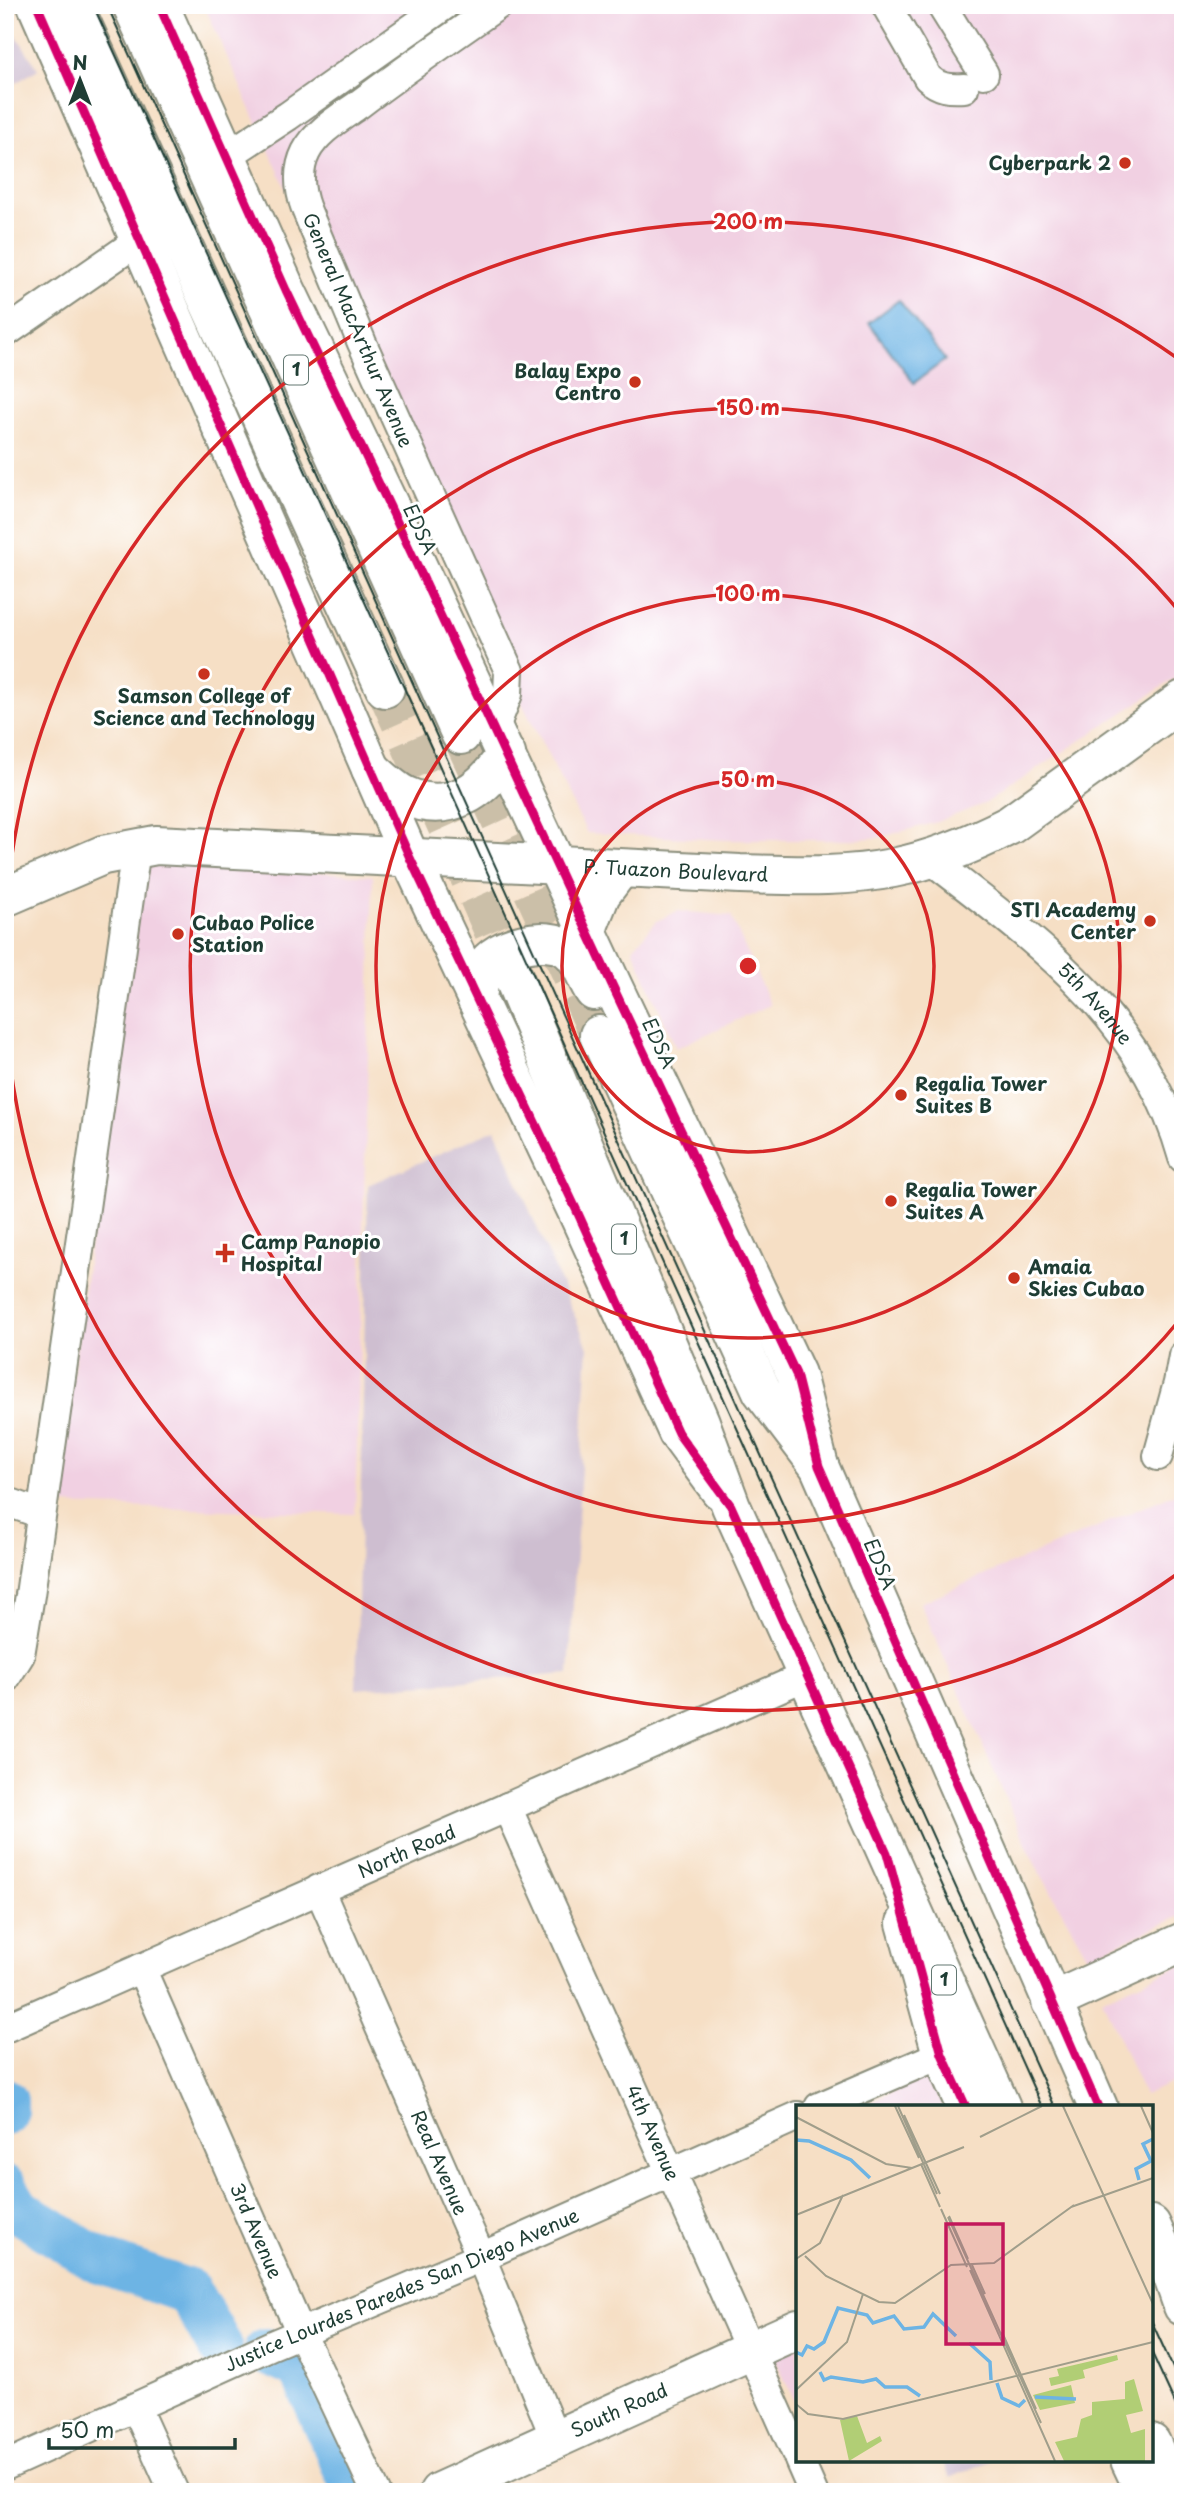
<svg xmlns="http://www.w3.org/2000/svg" width="1188" height="2497" viewBox="0 0 1188 2497" font-family="'Playpen Sans',sans-serif">
  <rect width="100%" height="100%" fill="#fff"/>
  <filter id="ink" filterUnits="userSpaceOnUse"><feTurbulence type="fractalNoise" baseFrequency=".0143" numOctaves="2"/><feDisplacementMap in="SourceGraphic" scale="14" xChannelSelector="R" yChannelSelector="G"/><feConvolveMatrix kernelMatrix="1 2 1 2 8 2 1 2 1" color-interpolation-filters="sRGB"/></filter>
  <filter id="wash" filterUnits="userSpaceOnUse"><feTurbulence type="fractalNoise" baseFrequency=".00686" numOctaves="4" result="noise"/><feDisplacementMap in="SourceGraphic" scale="28" xChannelSelector="R" yChannelSelector="G"/><feGaussianBlur stdDeviation="1.57" result="paint"/><feColorMatrix in="noise" values="0 0 0 0 0 0 0 0 0 0 0 0 0 0 0 0 0 1.4 0 .05"/><feComposite in="paint" operator="in"/></filter>
  <g filter="url(#wash)">
    <rect width="100%" height="100%" fill="#f6dfc5"/>
    <g fill="#f1d0e2">
      <polygon points="204,5 1183,5 1183,673 986,803 937,822 881,837 847,840 727,840 587,833 469,597"/>
      <polygon points="140,859 373,876 355,1514 56,1505"/>
      <polygon points="678,911 731,916 770,1005 676,1048 633,948 657,921"/>
      <polygon points="1183,1490 1183,1915 1088,1957 1034,1862 920,1603"/>
      <polygon points="1183,1964 1183,2078 1144,2095 1102,1999"/>
      <polygon points="928,2075 943,2107 862,2107"/>
      <polygon points="798,2338 798,2409 771,2350"/>
    </g>
    <g fill="#cebed0">
      <polygon points="5,18 38,69 5,90"/>
      <polygon points="495,1129 588,1347 569,1674 356,1689 368,1185"/>
      <polygon points="942,2460 992,2460 950,2478"/>
    </g>
    <polygon fill="#6db4e4" stroke="#46788c" stroke-width="2" points="899,300 945,360 914,383 869,323"/>
    <g fill="none" stroke-linecap="round" stroke-linejoin="round">
      <g stroke="#6db4e4" stroke-width="46">
        <polyline points="5,2101 5,2113"/>
        <polyline points="5,2188 18,2210 97,2260 189,2292 219,2345"/>
        <polyline points="266,2352 301,2368 356,2492"/>
      </g>
    </g>
  </g>
  <g filter="url(#ink)">
    <g fill="none" stroke-linecap="round" stroke-linejoin="round">
      <g stroke="#cbbfa8" stroke-width="38" stroke-dasharray="38 19" stroke-linecap="butt">
        <polyline points="385,688 512,974"/>
        <polyline points="461,735 599,1035"/>
      </g>
      <g stroke="#8a8e7c" stroke-width="32">
        <g id="street">
          <path d="M886 5 928 78C939 88 949 89 964 88"/>
          <polyline points="941,5 984,74"/>
          <polyline points="227,156 288,116 445,5"/>
          <polyline points="5,333 125,250 140,236"/>
          <path d="M494 730 508 694 509 671 362 343 306 209C299 190 297 170 306 152 317 131 340 118 358 105 404 70 451 38 498 5"/>
          <path id="s1" d="M930 859C1039 943 1144 1018 1183 1158"/>
          <polyline points="1158,1456 1178,1383 1183,1356"/>
          <polyline points="5,1501 41,1514"/>
          <polyline points="5,1679 20,1655 30,1595 136,849"/>
          <path id="s2" d="M507 1807 798 2457"/>
          <path id="s3" d="M319 1889 481 2257 555 2438"/>
          <path id="s4" d="M141 1968 301 2333 376 2492"/>
          <path id="s5" d="M5 2028 808 1675"/>
          <polyline points="819,2107 942,2054"/>
          <polyline points="136,2408 174,2492"/>
          <polyline points="799,2460 813,2492"/>
          <path id="s6" d="M5 2466 272 2345 481 2257 798 2116"/>
        </g>
      </g>
      <g stroke="#8a8e7c" stroke-width="42">
        <g id="secondary">
          <path id="s7" d="M5 897 103 855 156 845 740 874C790 875 843 878 893 868 933 860 973 844 1010 825L1183 700"/>
          <polyline points="906,1923 942,2054 966,2107"/>
          <polyline points="1051,2002 1183,1942"/>
          <polyline points="1130,2460 1145,2492"/>
          <path id="s8" d="M439 2492 798 2329"/>
        </g>
      </g>
      <g stroke="#8a8e7c" stroke-width="42">
        <g id="primary">
          <polyline points="37,5 410,858 576,1209 678,1433 720,1490"/>
          <polyline points="159,5 286,290 390,507 614,989 796,1374 819,1466"/>
          <path d="M371 769C382 779 393 790 406 796 449 815 484 791 506 754"/>
          <polyline points="587,929 601,894 620,869"/>
          <path d="M477 1000C478 990 479 977 484 968 497 945 547 934 568 949 581 958 585 978 594 991"/>
        </g>
      </g>
      <g stroke="#8a8e7c" stroke-width="42">
        <g id="highway">
          <polyline points="73,5 385,688"/>
          <polyline points="132,5 461,735"/>
          <polyline points="512,974 700,1422 731,1506 1001,2107"/>
          <polyline points="599,1035 762,1391 819,1466 1098,2107"/>
          <polyline points="1151,2225 1168,2263 1183,2306"/>
          <polyline points="1151,2443 1173,2492"/>
        </g>
      </g>
      <use href="#street" stroke="#fff" stroke-width="28"/>
      <use href="#secondary" stroke="#fff" stroke-width="38"/>
      <use href="#primary" stroke="#fff" stroke-width="38"/>
      <use href="#highway" stroke="#fff" stroke-width="38"/>
      <g stroke="#1f3d34" stroke-width="2">
        <polyline points="93,5 431,747 1042,2107"/>
        <polyline points="107,5 1055,2107"/>
        <polyline points="1151,2320 1183,2390"/>
        <polyline points="1151,2351 1183,2421"/>
      </g>
      <g stroke="#fff" stroke-width="13">
        <g id="cycleway">
          <polyline points="37,5 410,858 576,1209 678,1433 731,1506 887,1853 942,2054 966,2107"/>
          <polyline points="159,5 286,290 390,507 614,989 796,1374 819,1466 1098,2107"/>
        </g>
      </g>
      <use href="#cycleway" stroke="#d6006c" stroke-width="9"/>
    </g>
  </g>
  <g fill="none" stroke="#d62828" stroke-width="3.5">
    <circle cx="748" cy="966" r="186"/>
    <circle cx="748" cy="966" r="372"/>
    <path d="M1182 1317A558 558 0 1 1 1182 615"/>
    <path d="M1180 1572A744 744 0 0 1 5 1011M5 921A744 744 0 0 1 1180 360"/>
  </g>
  <g fill="#c8321e" stroke="#fff" stroke-width="2.5">
    <circle cx="1125" cy="163" r="7"/>
    <circle cx="635" cy="382" r="7"/>
    <circle cx="204" cy="674" r="7"/>
    <circle cx="1150" cy="921" r="7"/>
    <circle cx="178" cy="934" r="7"/>
    <circle cx="901" cy="1095" r="7"/>
    <circle cx="891" cy="1201" r="7"/>
    <path d="M221.5 1242.5h7v7h7v7h-7v7h-7v-7h-7v-7h7z"/>
    <circle cx="1014" cy="1278" r="7"/>
  </g>
  <g text-anchor="middle" stroke-width="6" stroke-linejoin="round" paint-order="stroke">
    <g fill="#fff" stroke="#627771" stroke-width="2">
      <rect x="284" y="355.5" width="24" height="29" rx="5"/>
      <rect x="612" y="1224.5" width="24" height="29" rx="5"/>
      <rect x="932" y="1965.5" width="24" height="29" rx="5"/>
    </g>
    <g font-size="18" font-weight="bold" fill="#1f3d34">
      <text x="296" y="376">1</text>
      <text x="624" y="1245">1</text>
      <text x="944" y="1986">1</text>
    </g>
    <g font-size="19" font-weight="bold" fill="#1f3d34" stroke="#fff" text-anchor="start">
      <text x="1111" y="170" text-anchor="end">Cyberpark 2</text>
      <text x="621" y="378" text-anchor="end">Balay Expo<tspan x="621" dy="22">Centro</tspan></text>
      <text x="204" y="703" text-anchor="middle">Samson College of<tspan x="204" dy="22">Science and Technology</tspan></text>
      <text x="1136" y="917" text-anchor="end">STI Academy<tspan x="1136" dy="22">Center</tspan></text>
      <text x="192" y="930">Cubao Police<tspan x="192" dy="22">Station</tspan></text>
      <text x="915" y="1091">Regalia Tower<tspan x="915" dy="22">Suites B</tspan></text>
      <text x="905" y="1197">Regalia Tower<tspan x="905" dy="22">Suites A</tspan></text>
      <text x="241" y="1249">Camp Panopio<tspan x="241" dy="22">Hospital</tspan></text>
      <text x="1028" y="1274">Amaia<tspan x="1028" dy="22">Skies Cubao</tspan></text>
    </g>
    <g font-size="19" fill="#1f3d34" stroke="#fff">
      <text transform="translate(358 330) rotate(67)" y="7">General MacArthur Avenue</text>
      <text transform="translate(420 529) rotate(65)" y="7">EDSA</text>
      <text dy="7" stroke="none"><textPath href="#s7" startOffset="681">P. Tuazon Boulevard</textPath></text>
      <text dy="7" stroke="none"><textPath href="#s1" startOffset="220">5th Avenue</textPath></text>
      <text transform="translate(659 1043) rotate(65)" y="7">EDSA</text>
      <text transform="translate(880 1564) rotate(67)" y="7">EDSA</text>
      <text dy="7" stroke="none"><textPath href="#s5" startOffset="439">North Road</textPath></text>
      <text dy="7" stroke="none"><textPath href="#s2" startOffset="357">4th Avenue</textPath></text>
      <text dy="7" stroke="none"><textPath href="#s3" startOffset="299">Real Avenue</textPath></text>
      <text dy="7" stroke="none"><textPath href="#s4" startOffset="287">3rd Avenue</textPath></text>
      <text dy="7" stroke="none"><textPath href="#s6" startOffset="434">Justice Lourdes Paredes San Diego Avenue</textPath></text>
      <text dy="7" stroke="none"><textPath href="#s8" startOffset="198">South Road</textPath></text>
    </g>
  </g>
  <g transform="translate(796 2105)">
    <rect width="357" height="357" fill="#f6dfc5"/>
    <path d="M321 250 322 255 287 265 289 273 255 281 253 273 263 271 261 264ZM338 274 347 306 330 310 335 328 349 324V356H268L259 337 281 332 285 314 296 310V297L329 294V277ZM275 280 279 298 244 305 237 290ZM61 311 71 338 84 331 86 336 53 356 44 315Z" fill="#b1ce75"/>
    <path fill="none" stroke="#6db4e4" stroke-width="3.5" d="M0 35 13 36 55 55 74 73M343 75 340 64 355 56 347 39 357 34M173 238 194 257 195 275M0 247 6 250 11 241 18 244 28 237 42 203 71 210 77 218 98 211 108 224 128 222 137 209 160 231M24 267 28 275 35 272 67 277 80 274 89 282H111L124 291M201 278 206 293 223 301 229 295M239 292 280 294"/>
    <path fill="none" stroke="#a09e8b" stroke-width="2" d="M99 1 123 53M102 1 141 89M267 1 357 199M345 1 357 28M108 10 144 89M0 12 90 59 116 63M184 32 246 1M125 59 144 102M275 102 357 73M145 104 171 162M0 110 168 42M153 111 172 154M152 112 245 318M9 151 30 171 83 197 99 198 155 160 198 158 278 100M0 154 24 138 47 90M176 160 189 189M174 165 259 356M206 227 240 304M0 285 51 237 67 189M0 299 12 309 47 314 357 237"/>
    <path fill="#c2185b" fill-opacity="0.15" stroke="#c2185b" stroke-width="3.5" d="M150 119H207V239H150Z"/>
    <rect width="357" height="357" fill="none" stroke="#1f3d34" stroke-width="3.5"/>
  </g>
  <circle cx="748" cy="966" r="10" fill="#d62828" stroke="#fff" stroke-width="3.5"/>
  <g font-size="21" text-anchor="middle" font-weight="bold" fill="#d62828" stroke="#fff" stroke-width="6" stroke-linejoin="round" paint-order="stroke">
    <text x="748" y="229">200 m</text>
    <text x="748" y="415">150 m</text>
    <text x="748" y="601">100 m</text>
    <text x="748" y="787">50 m</text>
  </g>
  <rect width="1188" height="2497" fill="none" stroke="#fff" stroke-width="28"/>
  <g transform="translate(80 80)" stroke="#ffffff" stroke-width="5" paint-order="stroke">
  <path d="M0-5L12 26L0 18L-12 26Z" fill="#1f3d34"/>
  <text y="-10" font-size="19" font-weight="bold" text-anchor="middle" fill="#1f3d34">N</text>
  </g>
  <path d="M49 2438v10h186v-10" fill="none" stroke="#1f3d34" stroke-width="3.5"/>
  <text x="60" y="2438" font-size="21" fill="#1f3d34" stroke="#ffffff" stroke-width="5" paint-order="stroke">50 m</text>
</svg>
